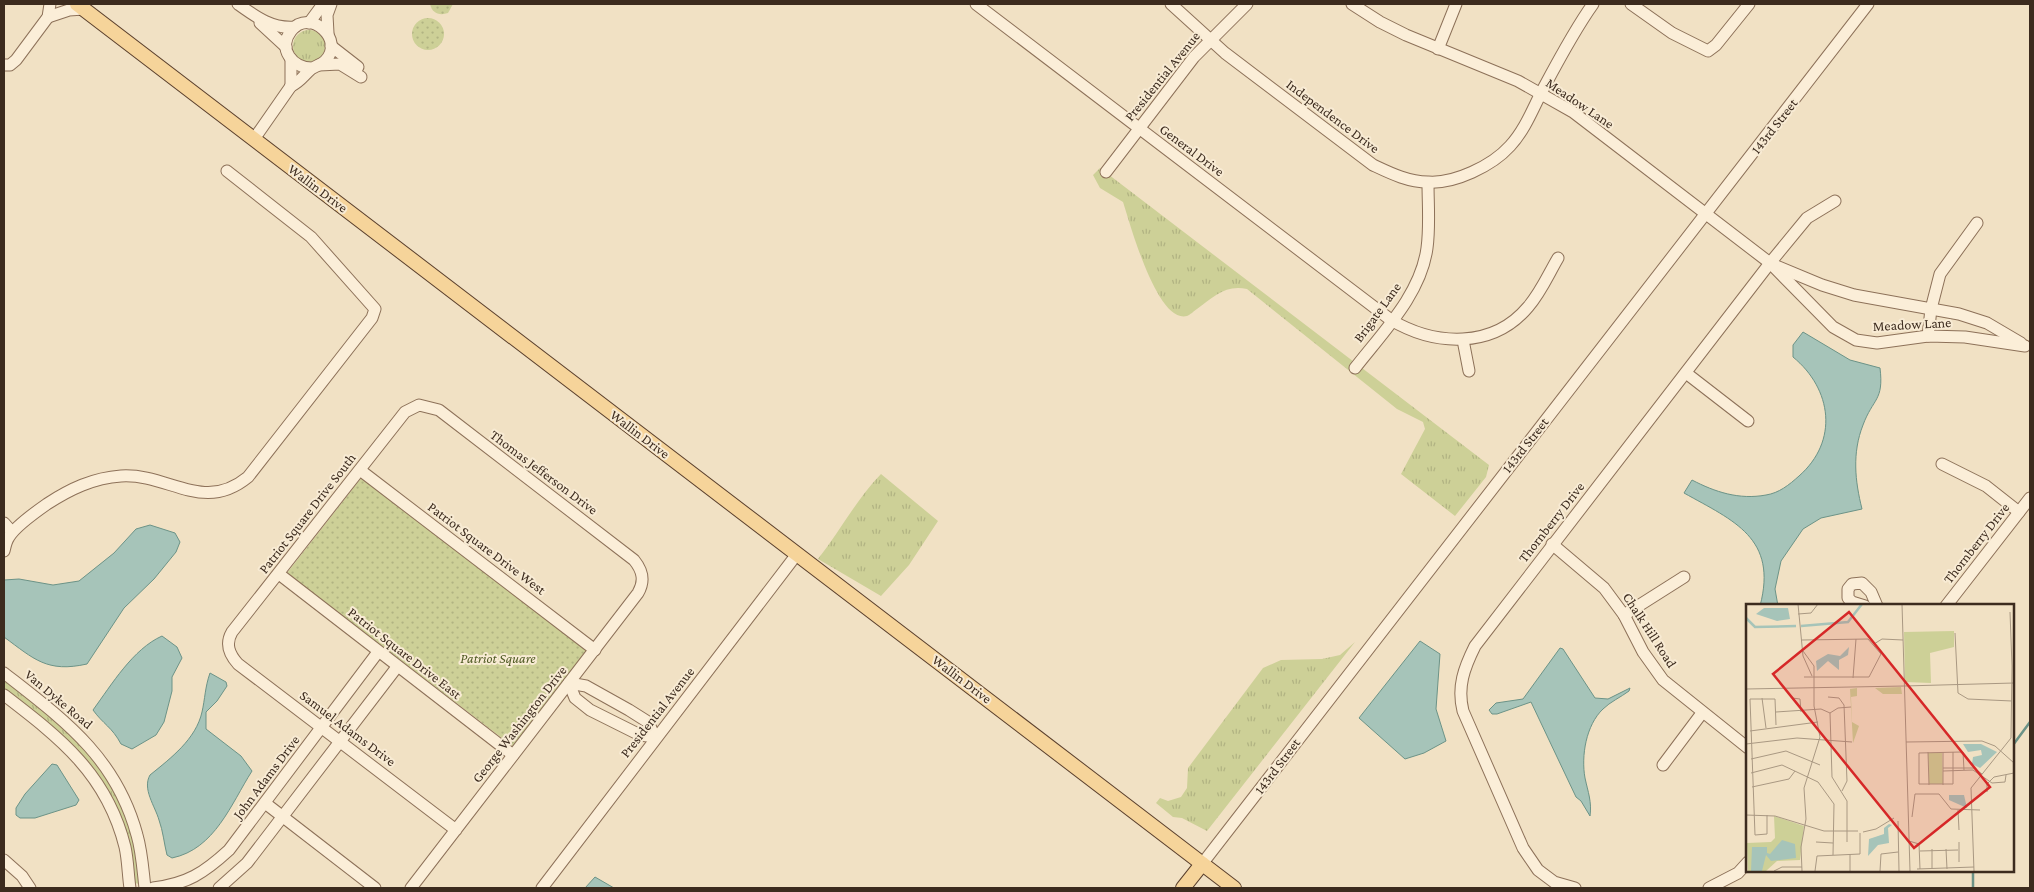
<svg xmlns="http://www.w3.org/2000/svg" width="2034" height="892" viewBox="0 0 2034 892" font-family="'Crimson Pro',serif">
  <defs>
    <pattern id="grass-tufts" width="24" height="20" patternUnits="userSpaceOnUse" patternTransform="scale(1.25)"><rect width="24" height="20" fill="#cdd097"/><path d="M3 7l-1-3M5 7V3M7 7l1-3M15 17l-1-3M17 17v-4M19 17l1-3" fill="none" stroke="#b1b382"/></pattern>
    <pattern id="park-dots" width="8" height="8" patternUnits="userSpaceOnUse" patternTransform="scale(1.25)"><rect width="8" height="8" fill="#cdd097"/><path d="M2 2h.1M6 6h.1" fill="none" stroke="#b1b382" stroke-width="1.8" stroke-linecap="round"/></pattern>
  </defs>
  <rect width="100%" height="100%" fill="#f1e1c4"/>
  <g fill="url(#grass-tufts)">
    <circle cx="309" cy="46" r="16"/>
    <path d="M1100 168 1489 465 1486 477 1455 516 1401 474 1425 429 1423 422 1397 409 1247 289C1226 284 1213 297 1197 309 1194 311 1190 315 1187 316 1157 324 1130 223 1123 202L1100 188 1093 175Z"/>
    <path d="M881 474 938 521 909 565 881 596 818 559C840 531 856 500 881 474Z"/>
    <polygon points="1355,642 1207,831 1182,818 1173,817 1156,803 1160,798 1168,801 1181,797 1187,788 1188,768 1263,668 1281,660 1322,659 1340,655"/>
    <polygon points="4,677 63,722 102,765 132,829 139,884 135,883 129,843 108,794 4,690"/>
  </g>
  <g fill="url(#park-dots)">
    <path d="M430 4H453L448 13C439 16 432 13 430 4Z"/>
    <circle cx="428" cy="34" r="16"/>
    <polygon points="362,477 590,651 515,748 287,573"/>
  </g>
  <g fill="#a6c4b9" stroke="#6c9387">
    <path d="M1803 332 1850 360 1880 368C1884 401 1873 398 1863 425 1852 453 1855 481 1862 509L1821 518 1803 529 1781 561 1775 589 1778 606H1760C1778 538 1734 521 1684 493L1692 480C1715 492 1739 500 1766 495 1779 493 1789 485 1799 476 1839 441 1832 389 1793 357V345Z"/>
    <path d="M150 525 175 533 180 542 176 552 154 579 124 608 87 664C47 673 34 659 4 637V580L19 579 53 585 79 581 114 553 136 529Z"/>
    <path d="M162 636 177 647 182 658 172 677V691L164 722 156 735 132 749 121 744C112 727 103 724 93 710 112 684 133 649 162 636Z"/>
    <polygon points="1420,641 1440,654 1436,709 1446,741 1424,753 1405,759 1359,718"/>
    <path d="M1560 648 1563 649 1595 698 1608 699 1630 688 1629 691C1621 697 1610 702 1603 709 1586 725 1581 756 1585 778 1588 792 1592 802 1590 816L1581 801 1576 797 1531 702 1497 714H1492L1489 710 1496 703 1523 699Z"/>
    <path d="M210 673 226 682 227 686 217 701 206 712V729L241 756 252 771C231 804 215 849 172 858L167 855C164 843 163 831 159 820 155 806 142 789 150 775 171 758 196 739 202 712 205 699 205 687 210 673Z"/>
    <polygon points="52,764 57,765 79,800 76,805 35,818 20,818 16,815 16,808 25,794"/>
    <polygon points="595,877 614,888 585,888"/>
  </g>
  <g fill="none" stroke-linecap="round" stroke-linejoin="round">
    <g stroke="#6c9387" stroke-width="2.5">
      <polyline points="2013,745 2030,722"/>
      <polyline points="1973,871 1973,888"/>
    </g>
    <g stroke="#8d7159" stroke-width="13">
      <g id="minor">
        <path d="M238 4C256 17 272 29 295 27"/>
        <path d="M976 4 1391 320C1435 346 1493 349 1528 307 1541 292 1548 275 1558 258"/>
        <path d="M1171 4 1225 53 1373 165C1390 173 1408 182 1428 182 1454 184 1492 166 1510 146 1524 131 1532 111 1541 93 1557 63 1573 32 1593 4"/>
        <polyline points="1352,4 1380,22 1406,35 1518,81 1573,112 1770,263 1833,327 1856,340 1877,343 1928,336 1965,337 2025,346"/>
        <polyline points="1631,4 1672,33 1708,51 1716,45 1749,4"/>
        <polyline points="48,17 69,10 84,9"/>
        <polyline points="260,23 286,47"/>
        <polyline points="309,23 323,4"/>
        <polyline points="328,33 327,15 331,4"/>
        <polyline points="331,46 358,67"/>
        <polyline points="1438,49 1456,4"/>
        <polyline points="4,65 10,65 16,60 48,17 50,4"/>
        <polyline points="319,65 340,64 361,77"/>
        <path d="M291 86C300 82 304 75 311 69 315 66 321 65 325 61 346 40 310 7 291 31 277 49 293 68 312 68"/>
        <polyline points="291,86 291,60"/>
        <polyline points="254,139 291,86"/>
        <polyline points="1106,172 1194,57 1247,4"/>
        <polyline points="1774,265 1822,285 1854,295 1959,314 1987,323 2021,343"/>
        <polyline points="1928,336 1931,309 1940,274 1977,223"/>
        <polyline points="1463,340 1469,371"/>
        <path d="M1355 368C1383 332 1421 294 1427 248 1430 227 1428 204 1428 183"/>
        <polyline points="1686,373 1748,421"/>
        <polyline points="1942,464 1986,486 2019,512"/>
        <polyline points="360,470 595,650"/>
        <polyline points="4,523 12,532"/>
        <polyline points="1552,544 1604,588 1624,615 1643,652 1663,680 1748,748"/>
        <path d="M4 551C5 547 6 541 9 537 15 527 37 511 47 504 70 489 93 478 121 476 169 473 203 514 248 477L372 318 375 309 311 237 227 171"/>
        <polyline points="279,574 513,755"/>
        <polyline points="1865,606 1852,602 1848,598 1848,589 1852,584 1862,583 1871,592 1877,606"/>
        <polyline points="1946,606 2030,498"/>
        <polyline points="1624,615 1684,577"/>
        <path d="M4 673C64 720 116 757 137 835 142 852 143 871 145 888"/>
        <polyline points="569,683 575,698 590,710 640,735 655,737"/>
        <polyline points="569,683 586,686 629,710 648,722 655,737"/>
        <path d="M4 695C60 738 107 774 125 847 128 860 128 875 130 888"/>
        <polyline points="1663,765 1702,713"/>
        <polyline points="265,803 375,888"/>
        <polyline points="4,860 22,876 30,888"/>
        <polyline points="1202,864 1868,4"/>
        <path d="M153 888C187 884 204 873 229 850L378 652"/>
        <polyline points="219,888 247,863 397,667"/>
        <path d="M411 888 638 593C645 581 643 571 634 560L439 410 419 405 405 412 232 632C225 644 229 654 238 664L456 830"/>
        <polyline points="542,888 797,554"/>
        <path d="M1575 888 1554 882 1538 870 1523 848 1463 711C1457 687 1464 668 1475 646L1770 263 1807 218 1835 201"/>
        <polyline points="1709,888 1738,873 1748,862"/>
      </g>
    </g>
    <g stroke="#5b402d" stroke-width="16">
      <g id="major">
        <polyline points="77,4 1234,888"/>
        <polyline points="1183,888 1202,864"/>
      </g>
    </g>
    <use href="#minor" stroke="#fbeed8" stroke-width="11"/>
    <use href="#major" stroke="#f6d49a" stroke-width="14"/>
  </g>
  <g text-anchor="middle" stroke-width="4" stroke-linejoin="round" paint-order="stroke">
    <g font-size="14" fill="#3c2b1e" stroke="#f8ebd4">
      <text transform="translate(1162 76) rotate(-51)" y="5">Presidential Avenue</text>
      <text transform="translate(1580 103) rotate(34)" y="5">Meadow Lane</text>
      <text transform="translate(1333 116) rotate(37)" y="5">Independence Drive</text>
      <text transform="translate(1774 126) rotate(-52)" y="5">143rd Street</text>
      <text transform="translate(1192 150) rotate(37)" y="5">General Drive</text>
      <text transform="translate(318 188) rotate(37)" y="5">Wallin Drive</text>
      <text transform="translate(1377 312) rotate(-54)" y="5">Brigate Lane</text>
      <text transform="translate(1912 324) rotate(-3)" y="5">Meadow Lane</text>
      <text transform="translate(640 434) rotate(37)" y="5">Wallin Drive</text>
      <text transform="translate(1525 445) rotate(-52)" y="5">143rd Street</text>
      <text transform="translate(544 472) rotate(37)" y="5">Thomas Jefferson Drive</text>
      <text transform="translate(307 513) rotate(-52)" y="5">Patriot Square Drive South</text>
      <text transform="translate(1551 522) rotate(-52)" y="5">Thornberry Drive</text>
      <text transform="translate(1976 543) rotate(-52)" y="5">Thornberry Drive</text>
      <text transform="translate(487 548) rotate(37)" y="5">Patriot Square Drive West</text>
      <text transform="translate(1650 630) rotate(57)" y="5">Chalk Hill Road</text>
      <text transform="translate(405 653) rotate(38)" y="5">Patriot Square Drive East</text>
      <text transform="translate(962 679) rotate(37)" y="5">Wallin Drive</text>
      <text transform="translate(59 699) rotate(40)" y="5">Van Dyke Road</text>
      <text transform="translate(657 712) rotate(-52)" y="5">Presidential Avenue</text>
      <text transform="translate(519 724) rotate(-52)" y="5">George Washington Drive</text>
      <text transform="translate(348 728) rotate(37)" y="5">Samuel Adams Drive</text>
      <text transform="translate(1277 766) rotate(-53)" y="5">143rd Street</text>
      <text transform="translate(266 777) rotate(-53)" y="5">John Adams Drive</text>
    </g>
    <g font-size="14" font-style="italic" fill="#4f5a23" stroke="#f8ebd4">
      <text x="498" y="663">Patriot Square</text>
    </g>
  </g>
  <g transform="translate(1746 604)">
    <rect width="268" height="268" fill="#f1e1c4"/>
    <path d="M208 27V43L184 49 185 79 159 78 158 28ZM155 83 156 90H137L129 84ZM111 84V92L105 93 106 118 113 122 107 139 104 85Z" fill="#cdd097"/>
    <path d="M196 148 197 180H183L182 149ZM28 212 58 222 54 256 31 257 20 267H2L1 239 25 238 29 234Z" fill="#cdd097"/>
    <path d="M18 4H42L44 15 31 17 10 10ZM103 43 102 51 93 56V66L82 57 71 67 70 57 82 50 94 52ZM217 140H235L251 148 234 164 226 160 227 153 236 151 235 146 222 148ZM203 191H218L221 204 203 196ZM143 220 146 221 142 224 143 239 132 241 122 252 123 235 138 230V224ZM36 236 49 240 50 254 25 257 20 251 16 267H5L6 243H21V249L24 250Z" fill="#a6c4b9"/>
    <path fill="none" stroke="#a6c4b9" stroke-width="2.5" d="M0 14 9 23 50 22M55 22 102 18 116 0"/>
    <path fill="none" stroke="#a99882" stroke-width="1" d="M52 0 57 52 66 72M156 0 164 267M264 8 266 62M52 10 65 9 72 0M209 29 212 89 222 95 266 97M56 36 122 35 135 50 123 73H58M128 40 136 35 157 36M107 74 110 35M158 82 268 79M0 85 158 82M82 93 93 94 98 101 101 177 96 187M16 94 20 124M46 94 54 95 55 108M30 108 75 105 84 109 86 173 101 197V238M84 109 92 104 105 103M4 127 72 118M160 138 236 137 249 142 268 159M0 140 51 134 106 138M182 148 183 181M197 148V181M207 148V180H173V149L215 148H217L218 166M5 155 40 147 74 161M197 164H228L236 170M197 167 227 166 246 179 259 178 260 171M5 169 36 161 72 178 88 200 87 251M6 183 43 175 49 167M241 188V180L248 173 268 169M212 206 213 226M0 211 29 212 78 227H112M21 211V230L9 231 4 95H29L30 121M166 213 169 190H193L205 205 234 206M152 217 153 267M117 228 130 225 148 214M163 237 173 240 174 265M70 238 87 239M186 245V265M200 245 201 265M174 247 212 246M104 251V267M213 258V238M171 265 228 263M28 267 36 263H56M56 267 55 243 60 215 58 184 74 133 68 102V62L57 47M69 267 71 252 114 250V229M134 267 135 250 152 248M228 267 225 184 265 134 266 62"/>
    <path fill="#d62828" fill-opacity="0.15" stroke="#d62828" stroke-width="2.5" d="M103 8 244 183 168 244 27 70Z"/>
    <rect width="268" height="268" fill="none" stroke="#3c2b1e" stroke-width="2.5"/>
  </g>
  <rect width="2034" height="892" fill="none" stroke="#3c2b1e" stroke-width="10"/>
</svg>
